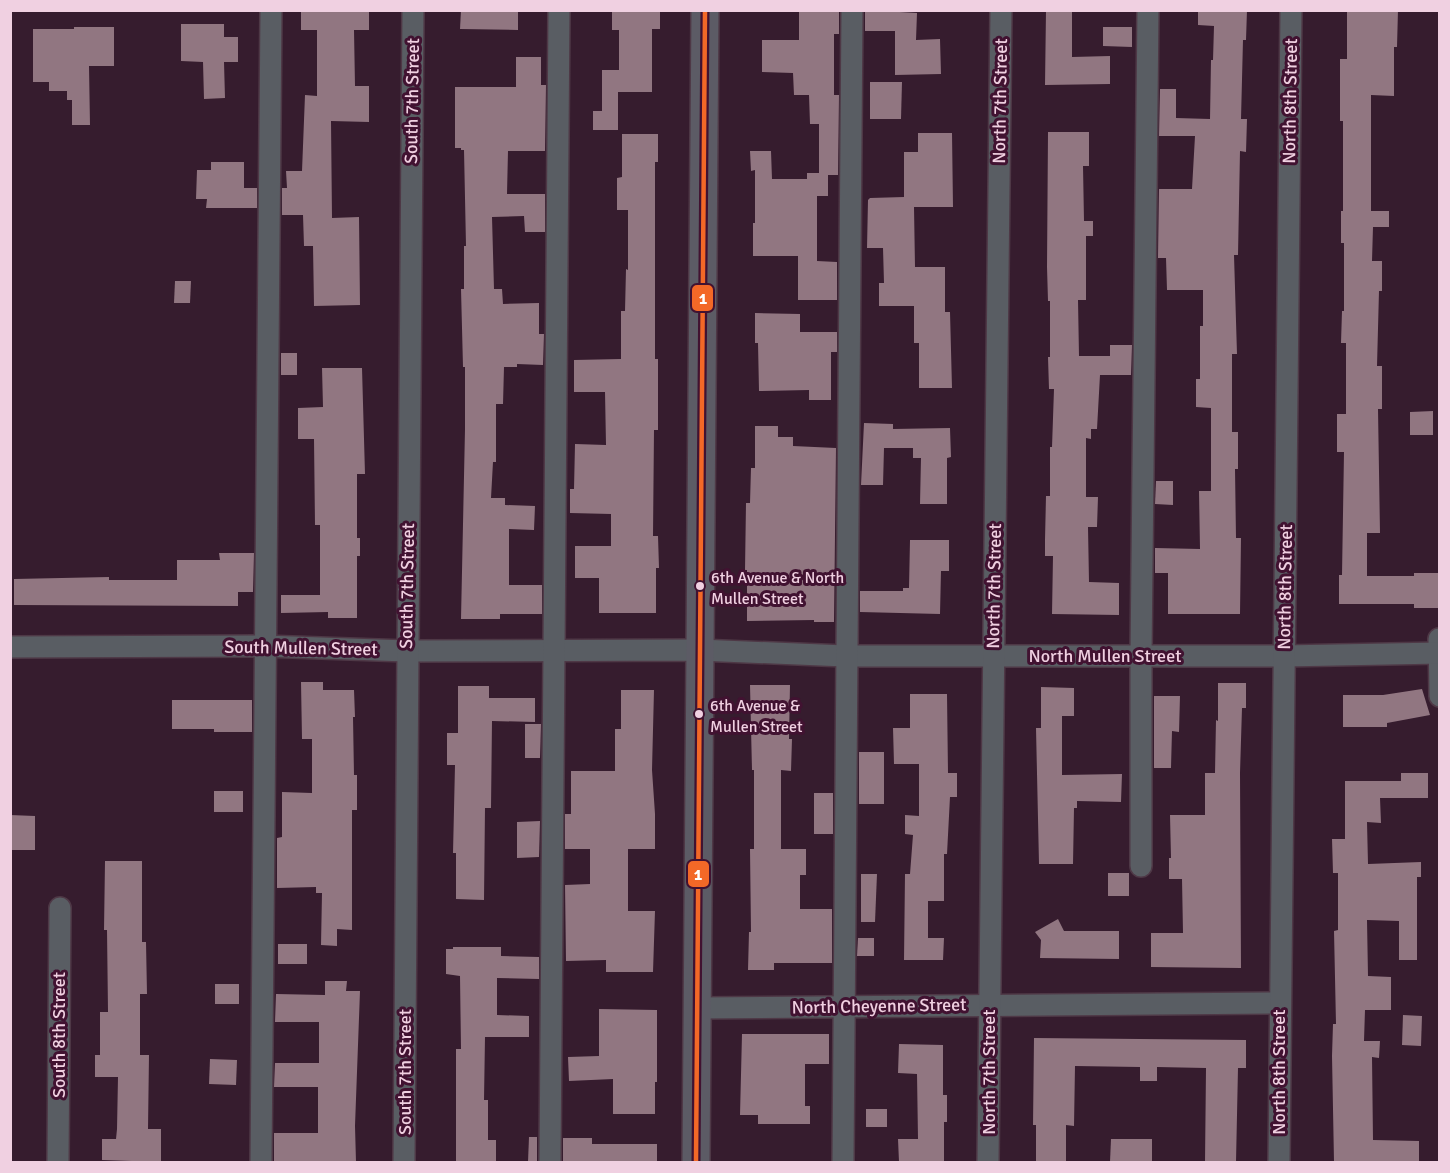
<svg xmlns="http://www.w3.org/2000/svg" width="1450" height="1173" viewBox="0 0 1450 1173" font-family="Signika,sans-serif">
  <rect width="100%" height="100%" fill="#361c2e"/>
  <g fill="#917681">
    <polygon points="301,10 369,10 369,30 354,30 355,86 369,86 369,122 331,121 332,218 359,217 360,305 314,306 313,246 304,246 303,215 282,215 282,188 287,188 286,171 302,171 305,95 317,96 317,30 301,30"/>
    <polygon points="461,10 518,10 518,30 460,29"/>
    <polygon points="612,10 660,10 660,29 652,29 652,92 618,92 618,130 593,130 593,111 602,111 602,70 619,70 619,30 612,30"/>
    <polygon points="799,10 839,10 839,34 834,34 834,95 839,95 838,175 828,175 828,196 817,196 817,261 837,262 837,300 798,300 798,256 753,256 753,223 755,223 755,170 751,171 750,151 771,151 772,179 807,179 807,173 819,173 819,124 810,124 809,95 794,95 793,73 762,72 762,40 799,40"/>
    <polygon points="865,10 917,13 916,40 940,39 941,74 895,75 895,31 865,31"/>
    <polygon points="1046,10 1072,10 1072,57 1110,56 1110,84 1045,85"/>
    <polygon points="1198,10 1247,10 1246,40 1243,40 1241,119 1247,119 1246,152 1240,151 1238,255 1234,255 1237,354 1232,354 1232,432 1238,432 1238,469 1235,469 1236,538 1241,538 1240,614 1168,614 1168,573 1155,573 1155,548 1200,549 1199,491 1211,491 1211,408 1196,407 1196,379 1200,379 1200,326 1203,326 1203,290 1167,290 1166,258 1158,258 1159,189 1192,189 1195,136 1159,136 1160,89 1176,89 1176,118 1210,119 1211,60 1213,60 1214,26 1198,25"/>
    <polygon points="1347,10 1398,10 1397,47 1394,47 1394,96 1371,95 1371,211 1389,211 1389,227 1373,227 1372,261 1382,261 1382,291 1379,291 1377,366 1382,366 1382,409 1378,409 1380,533 1367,533 1367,576 1414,576 1414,573 1439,573 1438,608 1414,608 1414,604 1339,604 1339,575 1342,575 1344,452 1337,452 1337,414 1346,414 1346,343 1341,343 1342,311 1344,311 1344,243 1341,243 1341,211 1343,211 1343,121 1340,121 1340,59 1347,59"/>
    <polygon points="181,24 224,24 224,37 238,37 238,62 224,62 225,98 204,99 203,62 181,61"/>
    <polygon points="74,27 114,27 114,66 89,66 90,125 72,125 72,100 67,100 67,91 49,91 49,82 33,82 33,29 74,29"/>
    <polygon points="1103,27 1132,27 1132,47 1103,46"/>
    <polygon points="516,57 541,57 541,85 546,85 545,151 508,151 507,194 545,194 545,232 525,232 524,216 492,217 494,289 502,289 503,304 539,303 539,334 544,334 543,365 517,364 517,367 504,367 503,404 496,404 496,462 493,462 491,498 505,498 505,505 535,506 534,530 509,529 509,585 542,585 542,614 500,614 500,619 461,619 465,429 465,367 463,367 461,289 464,289 464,246 466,246 464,150 461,150 461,148 455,148 455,87 516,87"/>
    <polygon points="870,82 902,82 901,119 870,119"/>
    <polygon points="1048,132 1089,132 1089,166 1083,166 1084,221 1093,221 1093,236 1086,236 1086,300 1078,300 1079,356 1110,356 1110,345 1132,345 1131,375 1100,375 1097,429 1091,429 1091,439 1086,438 1086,497 1098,497 1097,527 1088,527 1089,582 1119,583 1119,615 1052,614 1053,556 1045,556 1045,540 1046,496 1050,496 1050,447 1052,447 1054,389 1049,389 1048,357 1050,357 1050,301 1048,301 1047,267"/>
    <polygon points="918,133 952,133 953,207 914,207 915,267 945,267 945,312 950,312 952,388 919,388 919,343 914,343 914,306 879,306 879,283 884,283 883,248 867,248 868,200 870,198 904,197 904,152 918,152"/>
    <polygon points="622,134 658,134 658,162 655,162 655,359 658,359 658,430 654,430 653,536 658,536 659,568 656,568 656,613 599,613 599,578 575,578 575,546 611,546 611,514 570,513 570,489 574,489 575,444 606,445 605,392 574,392 574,360 621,359 621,311 625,311 626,269 628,270 628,210 617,210 617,178 622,177"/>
    <polygon points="211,162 244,162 244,188 257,188 257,208 206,208 207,199 196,199 197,170 211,170"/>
    <polygon points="175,281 191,281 190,303 174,303"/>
    <polygon points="755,313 800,314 800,332 837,332 837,352 831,352 831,400 809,400 809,390 759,391 758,343 755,343"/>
    <rect x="281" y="353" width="16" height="22"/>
    <polygon points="322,368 362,368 365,474 357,474 357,538 360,538 360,556 357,556 357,618 328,618 328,612 281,613 281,595 320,595 320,525 315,525 314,439 298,439 298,408 323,407"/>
    <polygon points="1433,411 1433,435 1410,435 1410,412"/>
    <polygon points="864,423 893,424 893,429 950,428 951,457 947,458 947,504 920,504 921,458 913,458 913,448 884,448 883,485 861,485"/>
    <polygon points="755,426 778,426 778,437 793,437 793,446 836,448 834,622 814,622 814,620 747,621 747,570 745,570 746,503 750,503 751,468 755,468"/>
    <polygon points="1156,481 1173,481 1173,505 1155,504"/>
    <polygon points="910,540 949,540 949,571 941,571 940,614 860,612 860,591 903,591 903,588 909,588"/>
    <polygon points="219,553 254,553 253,592 238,592 238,606 14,605 14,579 109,577 109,580 177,580 177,560 220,560"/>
    <polygon points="301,682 323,682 323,690 354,690 355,717 353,717 354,775 357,775 357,810 352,810 352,930 337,929 337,946 321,945 322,893 316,893 316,887 277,888 277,838 282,837 282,792 312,793 312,739 302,739"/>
    <polygon points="1218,683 1246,683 1246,708 1242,708 1240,773 1241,968 1151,967 1151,933 1183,933 1182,879 1169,879 1169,858 1171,858 1170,815 1205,815 1205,773 1215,773 1216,720 1218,721"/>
    <polygon points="750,685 790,685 789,739 792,739 791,771 781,770 781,849 806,849 806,875 800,875 800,909 832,909 832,963 774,963 774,970 748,970 749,932 751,932 750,849 754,849 754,770 752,770"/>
    <polygon points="458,686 489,686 489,698 535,698 535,722 492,721 491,808 485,808 484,900 456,899 456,853 453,853 455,765 447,765 447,733 458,733"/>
    <polygon points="1041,687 1074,688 1074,716 1062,716 1062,775 1122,774 1121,802 1077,801 1077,808 1074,808 1073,864 1039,864 1036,728 1041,728"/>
    <polygon points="1422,689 1430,715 1387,723 1387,727 1343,727 1343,695 1383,695"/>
    <polygon points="621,690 654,690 652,770 655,814 655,849 628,849 628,911 655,911 653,972 606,972 606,960 566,961 565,885 590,884 590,849 565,849 565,814 571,814 571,771 615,771 615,729 621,729"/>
    <polygon points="910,694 947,694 948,773 957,773 957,797 950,797 947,854 944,854 944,901 928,901 928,938 944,938 943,960 904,960 905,874 910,874 913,835 905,834 905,815 919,816 919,764 894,764 893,728 910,728"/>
    <polygon points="1154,696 1180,696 1179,732 1172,731 1171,768 1154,768"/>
    <polygon points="172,700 252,700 252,732 214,732 214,729 172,729"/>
    <polygon points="525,724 541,724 540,758 525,758"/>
    <rect x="859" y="752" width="25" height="52"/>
    <polygon points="1401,773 1428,773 1428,798 1380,798 1381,823 1367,822 1368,864 1421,862 1421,877 1417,877 1417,960 1399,960 1399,921 1367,920 1368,976 1391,977 1391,1010 1365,1010 1364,1041 1380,1041 1379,1058 1372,1057 1373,1140 1419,1141 1419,1162 1334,1162 1332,1056 1333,1024 1336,1024 1334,931 1338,930 1338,873 1333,873 1332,839 1345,839 1345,781 1401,781"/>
    <rect x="214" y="791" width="29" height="21"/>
    <rect x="814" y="793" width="19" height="41"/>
    <polygon points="10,815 35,816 35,850 10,850"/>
    <polygon points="540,821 539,857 517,858 517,822"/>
    <polygon points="105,861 142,861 142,942 146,942 147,994 140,994 140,1055 149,1055 148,1129 161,1129 161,1162 102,1160 102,1139 116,1139 117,1129 118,1077 95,1077 95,1055 100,1055 100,1012 108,1012 107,930 104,930"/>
    <rect x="1108" y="873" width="21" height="23"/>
    <polygon points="861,874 877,874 875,922 861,922"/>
    <polygon points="1058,919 1064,931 1119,931 1119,959 1040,958 1041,940 1035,932"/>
    <polygon points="858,938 874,938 874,956 857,956"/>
    <rect x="278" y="944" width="29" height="20"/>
    <polygon points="453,947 501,947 501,956 539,957 539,979 497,978 497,1015 529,1016 529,1037 485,1037 484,1100 488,1100 488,1140 496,1140 496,1162 456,1162 456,1049 461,1049 460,976 446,974 446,949 453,949"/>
    <polygon points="325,981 347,981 346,991 360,991 355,1126 356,1162 274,1162 274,1133 318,1133 318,1087 274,1087 275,1063 319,1063 319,1022 275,1022 276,994 325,995"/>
    <rect x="215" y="984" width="24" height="20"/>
    <polygon points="599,1009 657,1010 657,1082 655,1082 655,1114 613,1114 613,1079 569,1081 568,1057 599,1056"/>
    <polygon points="1403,1015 1422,1016 1421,1046 1402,1045"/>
    <polygon points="742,1034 829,1034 829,1064 805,1064 805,1106 810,1106 810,1124 758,1124 758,1115 740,1115"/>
    <polygon points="1034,1038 1246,1040 1246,1068 1238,1068 1236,1162 1205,1162 1206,1068 1157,1067 1157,1081 1140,1081 1140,1067 1075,1066 1074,1126 1066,1125 1066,1162 1036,1162 1036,1125 1033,1125"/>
    <polygon points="899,1044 943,1045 943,1095 947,1095 947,1122 944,1122 944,1162 899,1162 898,1139 918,1139 917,1074 898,1073"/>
    <polygon points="210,1059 237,1060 236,1085 209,1084"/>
    <rect x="866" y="1109" width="21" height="18"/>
    <polygon points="529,1137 537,1137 537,1162 528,1162"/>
    <polygon points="563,1138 592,1138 592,1144 657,1144 657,1162 563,1162"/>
    <polygon points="1111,1139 1152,1139 1152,1162 1110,1162"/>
  </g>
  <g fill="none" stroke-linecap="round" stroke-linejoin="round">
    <g stroke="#4e3846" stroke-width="24">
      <g id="minor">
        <polyline points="1439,639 1440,696"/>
        <polyline points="10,647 264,646 407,651 699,650 845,656 1284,656 1440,653"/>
        <polyline points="1141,866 1141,656 1148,10"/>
        <polyline points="696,1008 1279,1003"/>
        <polyline points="58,1162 60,908"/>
        <polyline points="261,1162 271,10"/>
        <polyline points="404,1162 413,10"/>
        <polyline points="550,1162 559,10"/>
        <polyline points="843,1162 852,10"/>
        <polyline points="988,1162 1001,10"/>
        <polyline points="1279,1162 1291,10"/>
      </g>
    </g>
    <g stroke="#4e3846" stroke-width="30">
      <polyline id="major" points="696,1162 705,10"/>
    </g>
    <use href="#minor" stroke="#595d63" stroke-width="21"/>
    <use href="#major" stroke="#5c5b65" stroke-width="27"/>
    <g stroke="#411231" stroke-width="9">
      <polyline id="bus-1" points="696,1162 705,10"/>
    </g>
    <use href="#bus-1" stroke="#f36827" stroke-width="4.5"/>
  </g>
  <g fill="#f0d0e1" stroke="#411231" stroke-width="2">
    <circle cx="700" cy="586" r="5"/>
    <circle cx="699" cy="714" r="5"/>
  </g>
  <g text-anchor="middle" stroke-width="6" stroke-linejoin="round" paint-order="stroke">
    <g font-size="16" fill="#f0d0e1" stroke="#411231" text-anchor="start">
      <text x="711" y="583">6th Avenue &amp; North<tspan x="711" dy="21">Mullen Street</tspan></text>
      <text x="710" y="711">6th Avenue &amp;<tspan x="710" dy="21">Mullen Street</tspan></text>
    </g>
    <g font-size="18" fill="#f0d0e1" stroke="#411231">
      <text transform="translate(412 101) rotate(-89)" y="6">South 7th Street</text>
      <text transform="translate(1000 101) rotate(-89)" y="6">North 7th Street</text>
      <text transform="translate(1290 101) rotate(-89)" y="6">North 8th Street</text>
      <text transform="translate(407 586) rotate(-89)" y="6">South 7th Street</text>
      <text transform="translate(994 586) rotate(-89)" y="6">North 7th Street</text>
      <text transform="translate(1285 587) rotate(-89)" y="6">North 8th Street</text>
      <text transform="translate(301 648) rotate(1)" y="6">South Mullen Street</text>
      <text x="1105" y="662">North Mullen Street</text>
      <text transform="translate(879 1006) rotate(-1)" y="6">North Cheyenne Street</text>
      <text transform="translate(59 1035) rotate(-90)" y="6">South 8th Street</text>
      <text transform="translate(405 1072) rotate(-90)" y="6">South 7th Street</text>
      <text transform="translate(989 1072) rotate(-90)" y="6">North 7th Street</text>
      <text transform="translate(1279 1072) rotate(-90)" y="6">North 8th Street</text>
    </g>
  </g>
  <g stroke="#411231" stroke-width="2">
    <rect x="691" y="284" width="23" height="28" rx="6" fill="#f36827"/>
    <rect x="687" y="860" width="23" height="28" rx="6" fill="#f36827"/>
  </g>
  <g font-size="16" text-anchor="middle" font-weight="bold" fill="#fff">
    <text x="703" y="304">1</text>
    <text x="698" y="880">1</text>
  </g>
  <rect width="1450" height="1173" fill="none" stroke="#f0d0e1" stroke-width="24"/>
</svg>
